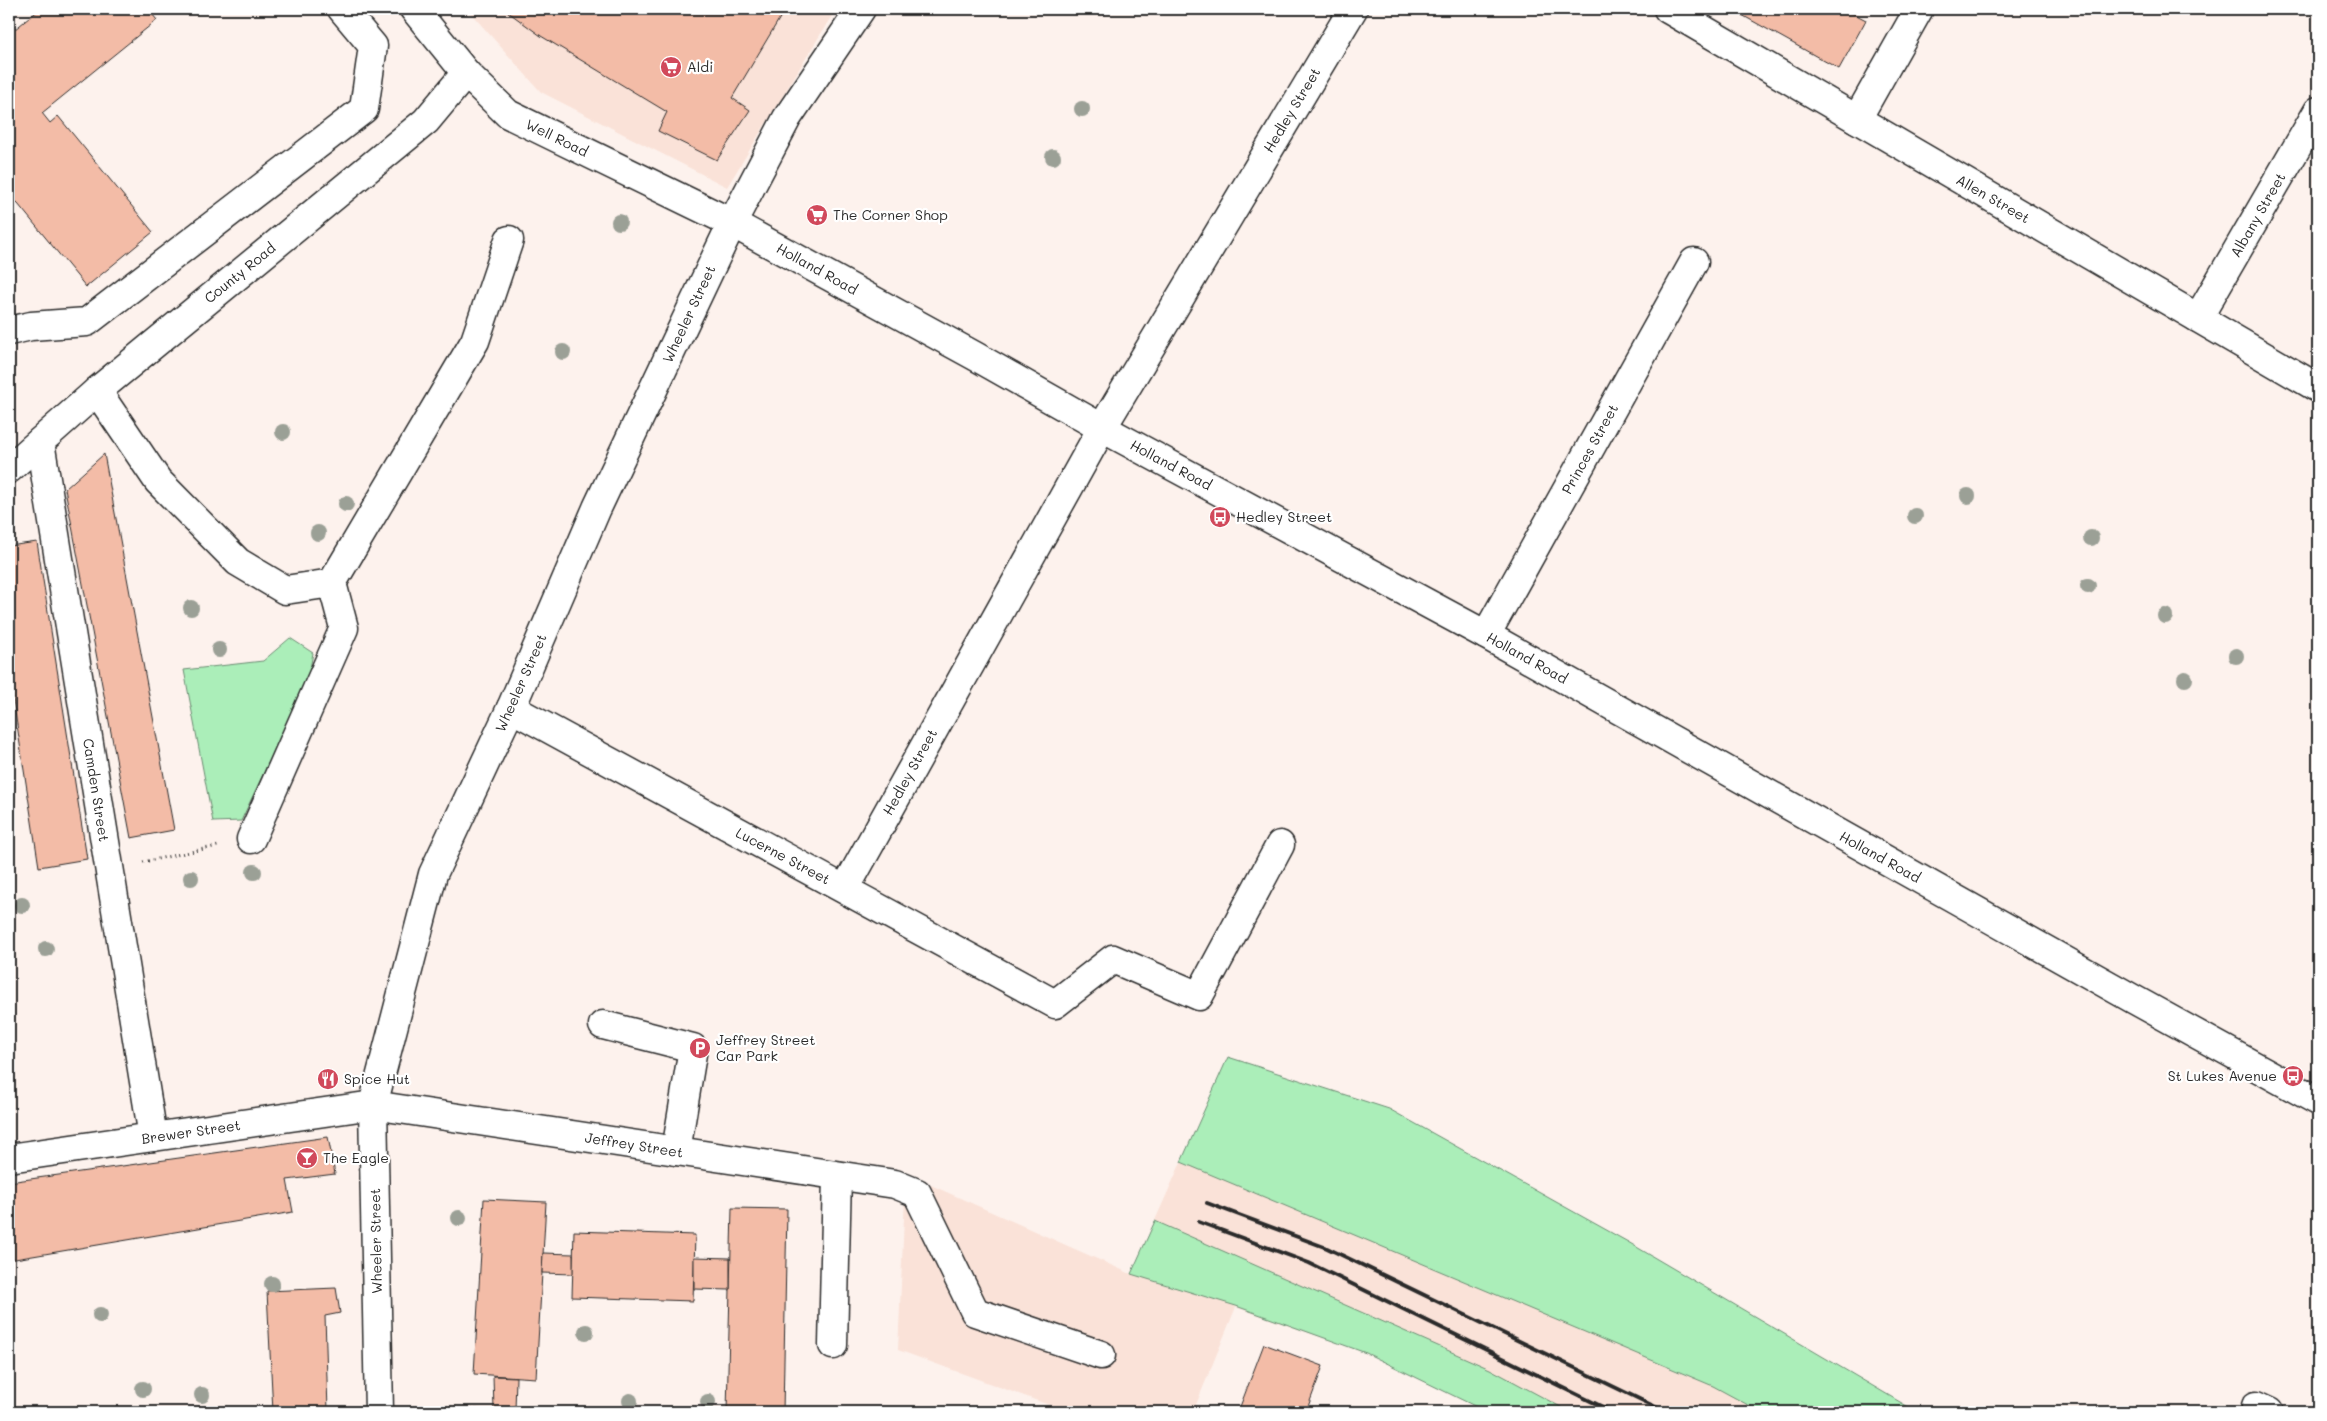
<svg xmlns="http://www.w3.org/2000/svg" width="2327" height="1421" viewBox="0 0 2327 1421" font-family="Mali,sans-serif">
  <rect width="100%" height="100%" fill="#fdf2ed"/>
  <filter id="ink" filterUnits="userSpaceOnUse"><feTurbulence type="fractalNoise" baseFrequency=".02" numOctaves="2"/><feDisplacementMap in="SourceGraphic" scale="10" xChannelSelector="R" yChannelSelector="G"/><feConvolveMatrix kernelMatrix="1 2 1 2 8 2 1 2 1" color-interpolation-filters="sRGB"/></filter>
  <g filter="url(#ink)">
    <g fill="#fae2d8">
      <polygon points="467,9 836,9 727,187 541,92"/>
      <polygon points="1228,1057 1389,1109 1917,1412 1487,1412 1366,1353 1236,1307 1193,1412 1068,1412 898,1350 906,1174 1131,1274"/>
    </g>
    <g fill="#abeeb9" stroke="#6b8c72">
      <polygon points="290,638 313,653 308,679 241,821 213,822 184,670 263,661"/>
      <polygon points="1228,1057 1389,1109 1628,1242 1917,1412 1761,1412 1713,1386 1181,1162"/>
      <polygon points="1155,1221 1490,1369 1570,1412 1487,1412 1366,1353 1236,1306 1131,1274"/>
    </g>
    <g fill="#f3bca7" stroke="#2b2b2b">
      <polygon points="40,9 148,9 157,20 42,113 50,123 58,116 153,232 86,287 9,193 9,34"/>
      <polygon points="504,9 780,9 784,11 732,98 750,110 717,160 658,131 667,112 541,36"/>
      <polygon points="1731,9 1845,9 1866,20 1839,69"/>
      <polygon points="104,454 174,830 131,838 65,489"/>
      <polygon points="37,542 87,859 39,867 9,673 9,546"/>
      <polygon points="328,1137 335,1174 287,1180 293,1212 9,1260 9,1182"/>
      <polygon points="484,1199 546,1202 536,1378 474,1374"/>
      <polygon points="732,1208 787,1209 783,1412 727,1412"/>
      <polygon points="574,1231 695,1235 693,1301 572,1297"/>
      <polygon points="543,1253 573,1254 573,1274 542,1273"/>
      <polygon points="694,1257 730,1258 730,1290 694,1289"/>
      <polygon points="336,1288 340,1313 325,1316 328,1411 273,1412 267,1291"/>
      <polygon points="1264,1344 1323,1366 1306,1412 1238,1412"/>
      <polygon points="493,1376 516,1377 515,1411 494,1410"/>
      <polygon points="443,1408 494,1410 534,1412 442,1412"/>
    </g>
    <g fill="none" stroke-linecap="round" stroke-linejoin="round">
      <g stroke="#2b2b2b" stroke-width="31">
        <g id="minor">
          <polyline points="1668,9 2318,388"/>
          <polyline points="1857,119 1919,9"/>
          <polyline points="2198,318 2318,111"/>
          <polyline points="9,331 31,326 87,322 364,109 373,46 342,9"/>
          <polyline points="97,391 158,481 238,562 285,590 332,583 475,341 509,240"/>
          <path d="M40 442C79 674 115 906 153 1137"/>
          <polyline points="9,469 97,391 426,121 466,73"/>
          <polyline points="1486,635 1694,262"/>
          <polyline points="511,708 1055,1004 1113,959 1199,996 1280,845"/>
          <polyline points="251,839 344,628 332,583"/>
          <polyline points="845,889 1102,428 1353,9"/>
          <polyline points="603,1025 693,1048 676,1151"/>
          <polyline points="9,1158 373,1105 895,1184 917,1193 975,1312 1101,1355"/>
          <polyline points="833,1345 837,1176"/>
          <polyline points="2256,1406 2269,1412"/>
          <polyline points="379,1412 373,1105 433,874 511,708 597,508 732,223 787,118 861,9"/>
        </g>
      </g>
      <g stroke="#2b2b2b" stroke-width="31">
        <polyline id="major" points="414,9 466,73 508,114 732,223 975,356 1102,428 1486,635 2135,1000 2318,1101"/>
      </g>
      <polyline stroke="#2b2b2b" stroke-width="3" stroke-dasharray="1 4" stroke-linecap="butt" points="143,862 218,846"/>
      <use href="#minor" stroke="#fff" stroke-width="28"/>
      <use href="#major" stroke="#fff" stroke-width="28"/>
      <g stroke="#2b2b2b" stroke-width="4">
        <polyline points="1207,1203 1327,1248 1666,1412"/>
        <polyline points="1199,1222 1309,1263 1613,1412"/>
      </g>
    </g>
    <g fill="#9ba096">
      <circle cx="1082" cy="109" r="8"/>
      <circle cx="1053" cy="157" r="8"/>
      <circle cx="619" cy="222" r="8"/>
      <circle cx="563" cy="352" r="8"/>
      <circle cx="283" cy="432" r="8"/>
      <circle cx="1968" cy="496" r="8"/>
      <circle cx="346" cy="504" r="8"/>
      <circle cx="1915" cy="516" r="8"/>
      <circle cx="318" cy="533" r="8"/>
      <circle cx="2091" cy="538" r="8"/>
      <circle cx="2088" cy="586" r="8"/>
      <circle cx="191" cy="608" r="8"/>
      <circle cx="2165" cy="616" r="8"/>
      <circle cx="219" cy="650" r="8"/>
      <circle cx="2236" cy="656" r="8"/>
      <circle cx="2185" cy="679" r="8"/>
      <circle cx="254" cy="872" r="8"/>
      <circle cx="191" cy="878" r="8"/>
      <circle cx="22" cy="905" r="8"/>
      <circle cx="46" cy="949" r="8"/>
      <circle cx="459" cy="1218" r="8"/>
      <circle cx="272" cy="1284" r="8"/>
      <circle cx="100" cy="1315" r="8"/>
      <circle cx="586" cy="1332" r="8"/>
      <circle cx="143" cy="1389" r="8"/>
      <circle cx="202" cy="1395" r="8"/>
      <circle cx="630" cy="1401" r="8"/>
      <circle cx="708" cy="1402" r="8"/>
    </g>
  </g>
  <defs>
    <g id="supermarket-disc" transform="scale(1.125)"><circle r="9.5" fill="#d1495b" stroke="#fff"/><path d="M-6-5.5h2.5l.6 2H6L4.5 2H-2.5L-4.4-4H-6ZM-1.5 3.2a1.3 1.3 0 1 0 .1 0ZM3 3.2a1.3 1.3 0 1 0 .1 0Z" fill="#fff"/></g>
    <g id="bus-disc" transform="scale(1.125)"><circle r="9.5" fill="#d1495b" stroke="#fff"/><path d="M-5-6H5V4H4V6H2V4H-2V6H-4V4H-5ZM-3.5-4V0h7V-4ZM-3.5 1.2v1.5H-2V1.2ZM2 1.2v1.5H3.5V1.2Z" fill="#fff"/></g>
    <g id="parking-disc" transform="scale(1.125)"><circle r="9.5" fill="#d1495b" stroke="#fff"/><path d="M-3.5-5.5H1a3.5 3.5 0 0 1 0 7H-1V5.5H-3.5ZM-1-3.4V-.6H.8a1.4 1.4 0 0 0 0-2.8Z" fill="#fff"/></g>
    <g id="restaurant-disc" transform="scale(1.125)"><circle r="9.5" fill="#d1495b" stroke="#fff"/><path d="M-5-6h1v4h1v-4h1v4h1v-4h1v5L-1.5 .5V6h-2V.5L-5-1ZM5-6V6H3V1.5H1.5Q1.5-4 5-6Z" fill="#fff"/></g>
    <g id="bar-disc" transform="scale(1.125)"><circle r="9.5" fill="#d1495b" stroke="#fff"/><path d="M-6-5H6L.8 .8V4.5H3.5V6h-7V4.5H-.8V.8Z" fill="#fff"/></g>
  </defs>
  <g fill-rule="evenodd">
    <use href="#supermarket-disc" x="671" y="67"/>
    <use href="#supermarket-disc" x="817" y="215"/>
    <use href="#bus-disc" x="1220" y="517"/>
    <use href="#parking-disc" x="700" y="1048"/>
    <use href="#bus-disc" x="2293" y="1076"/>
    <use href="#restaurant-disc" x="328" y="1079"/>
    <use href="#bar-disc" x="307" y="1158"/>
  </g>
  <g text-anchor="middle" stroke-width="4.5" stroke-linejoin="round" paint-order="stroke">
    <g font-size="14" fill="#2b2b2b" stroke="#fff" text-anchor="start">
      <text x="687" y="72">Aldi</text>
      <text x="833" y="220">The Corner Shop</text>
      <text x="1236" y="522">Hedley Street</text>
      <text x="716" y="1045">Jeffrey Street<tspan x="716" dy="16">Car Park</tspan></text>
      <text x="2277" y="1081" text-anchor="end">St Lukes Avenue</text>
      <text x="344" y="1084">Spice Hut</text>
      <text x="323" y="1163">The Eagle</text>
    </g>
    <g font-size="14" fill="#2b2b2b" stroke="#fff">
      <text transform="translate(1292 110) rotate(-59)" y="5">Hedley Street</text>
      <text transform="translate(557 138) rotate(26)" y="5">Well Road</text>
      <text transform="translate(1993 199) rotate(30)" y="5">Allen Street</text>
      <text transform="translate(2258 215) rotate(-60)" y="5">Albany Street</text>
      <text transform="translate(817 269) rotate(29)" y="5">Holland Road</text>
      <text transform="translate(240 273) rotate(-39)" y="5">County Road</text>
      <text transform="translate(689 314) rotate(-65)" y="5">Wheeler Street</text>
      <text transform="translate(1590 449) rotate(-61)" y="5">Princes Street</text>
      <text transform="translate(1171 465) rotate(28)" y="5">Holland Road</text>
      <text transform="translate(1527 658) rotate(29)" y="5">Holland Road</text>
      <text transform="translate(521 683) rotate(-66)" y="5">Wheeler Street</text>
      <text transform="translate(910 772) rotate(-61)" y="5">Hedley Street</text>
      <text transform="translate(96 790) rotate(81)" y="5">Camden Street</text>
      <text transform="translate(783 856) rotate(28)" y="5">Lucerne Street</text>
      <text transform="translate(1880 857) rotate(29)" y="5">Holland Road</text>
      <text transform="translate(191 1132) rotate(-8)" y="5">Brewer Street</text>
      <text transform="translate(634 1145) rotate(9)" y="5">Jeffrey Street</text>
      <text transform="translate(376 1241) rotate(-91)" y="5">Wheeler Street</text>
    </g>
  </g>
  <rect width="2327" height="1421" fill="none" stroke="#fff" stroke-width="30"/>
  <rect x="15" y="15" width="2297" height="1391" fill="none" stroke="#2b2b2b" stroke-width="2" filter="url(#ink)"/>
</svg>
